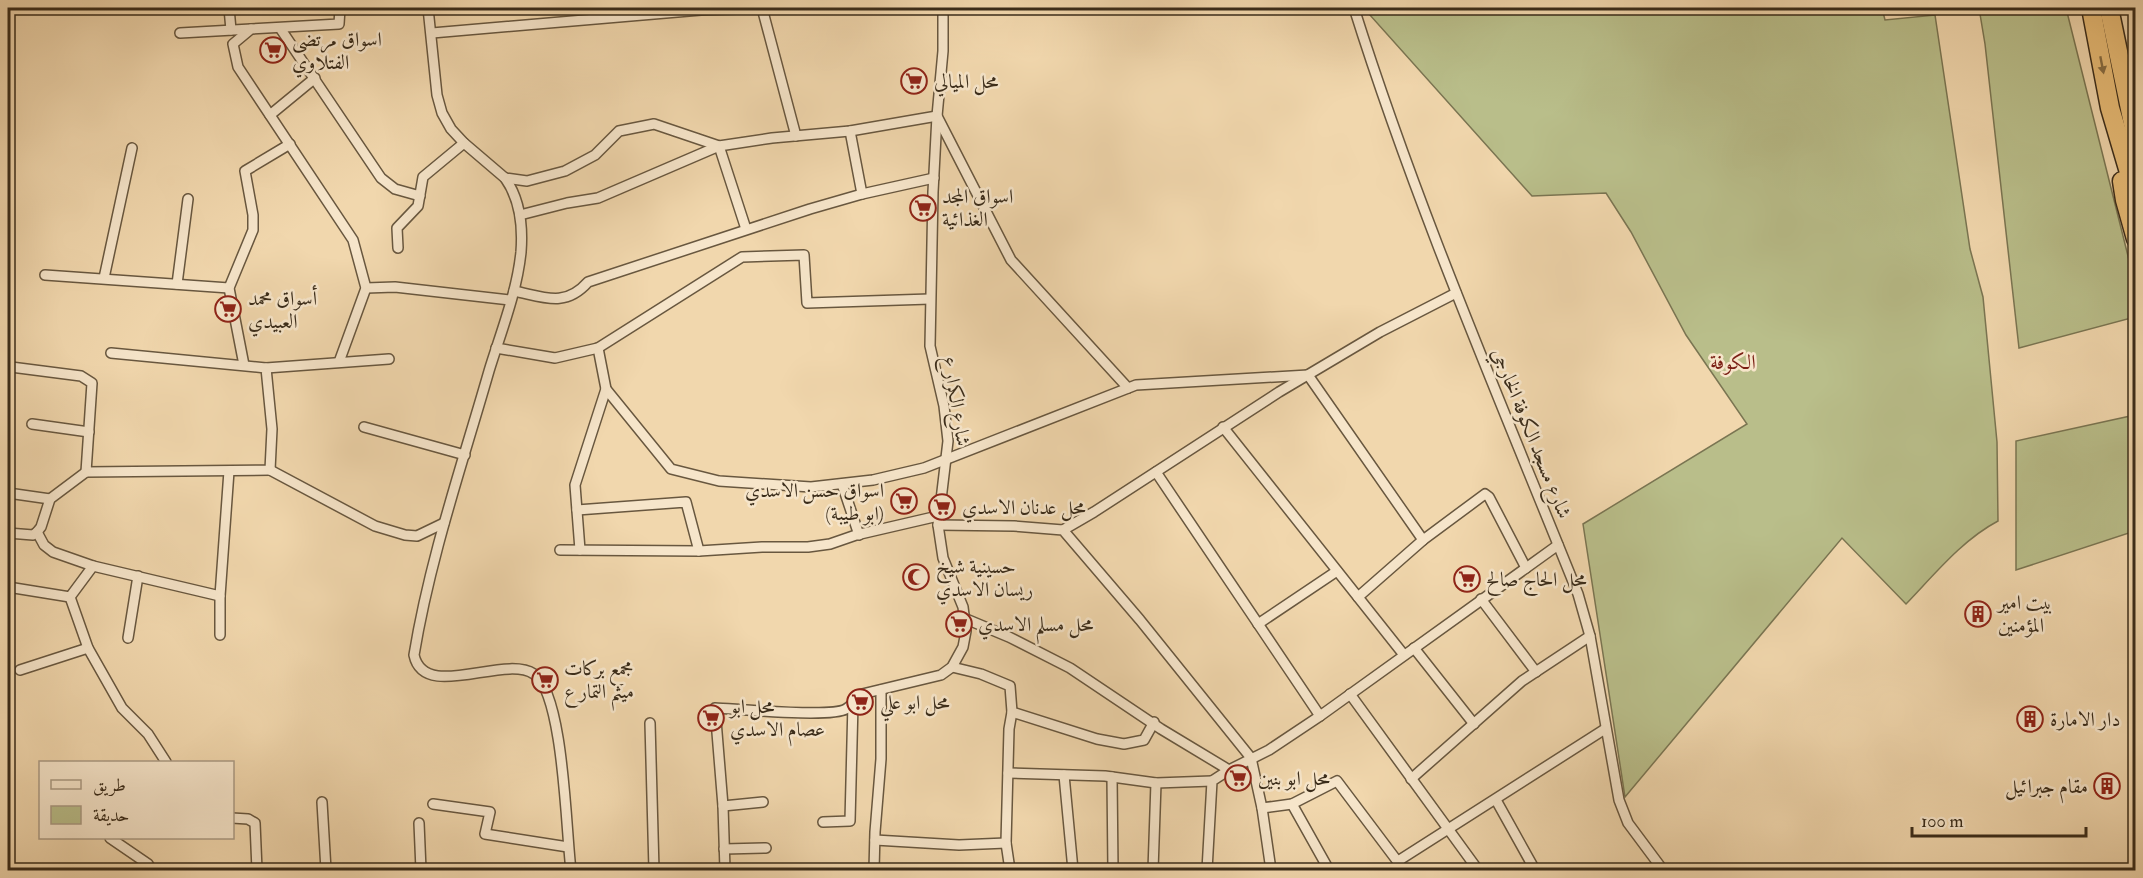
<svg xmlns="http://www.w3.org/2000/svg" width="2143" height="878" viewBox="0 0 2143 878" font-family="'IM FELL Double Pica',Amiri,serif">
  <rect width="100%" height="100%" fill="#f1d7ad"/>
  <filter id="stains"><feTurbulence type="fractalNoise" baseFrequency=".00333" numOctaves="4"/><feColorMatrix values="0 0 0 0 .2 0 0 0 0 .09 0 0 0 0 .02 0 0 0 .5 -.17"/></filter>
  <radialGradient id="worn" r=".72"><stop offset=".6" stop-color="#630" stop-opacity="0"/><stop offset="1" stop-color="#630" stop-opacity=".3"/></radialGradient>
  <g fill="#b9be8a" stroke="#7a7552" stroke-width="1.5">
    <path d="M1368 8H1882L1885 20 1935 15 1970 249 1983 297 1997 442 1998 521C1962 540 1934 575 1906 604L1842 538 1625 797 1583 524 1747 424 1686 335 1631 232 1606 193 1532 196 1369 14Z"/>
    <polygon points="1979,8 2066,8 2135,284 2135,317 2019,348 1985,44"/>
    <polygon points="2135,415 2135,531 2016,570 2016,441"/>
  </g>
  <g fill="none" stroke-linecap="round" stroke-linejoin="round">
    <g stroke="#68573f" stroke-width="12">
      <g id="street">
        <polyline points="229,8 231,30"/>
        <path d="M428 8 437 95 442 113 451 129 464 143 505 178C520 199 523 226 521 252 517 292 501 332 489 371 462 465 430 558 414 655 424 702 504 654 534 674 564 694 566 833 571 870"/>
        <polyline points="762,8 796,136"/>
        <path d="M1354 8C1417 208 1500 400 1578 594L1590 636 1619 800 1628 823 1663 870"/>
        <polyline points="280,28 381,178 395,189 420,196"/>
        <polyline points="180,33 251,29"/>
        <polyline points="432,33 701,10 773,8"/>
        <polyline points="270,115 315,78"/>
        <polyline points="850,131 862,194"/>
        <polyline points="505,178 527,181 565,171 595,155 619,131 654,124 719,146 772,138 850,131 937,116 1011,260 1128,388"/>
        <polyline points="520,215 567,203 598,198 719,146 746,229"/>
        <polyline points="398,248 397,228 418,206 423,177 464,143"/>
        <polyline points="45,275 229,288"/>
        <polyline points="104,278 132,148"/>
        <polyline points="177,284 188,199"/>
        <polyline points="366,288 395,287 510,300"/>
        <path d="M514 291C544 297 565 308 588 282L810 209 862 194 934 178"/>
        <polyline points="496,348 555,358 598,348 742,257 804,255 807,303 930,299"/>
        <polyline points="598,348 606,389 671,469 719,481 811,487 873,480 924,468 1136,385 1308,375 1423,540"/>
        <polyline points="339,362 366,288 353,240 238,67 233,44 251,29 339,24 340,8"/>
        <polyline points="244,365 229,288 253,230 253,215 245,171 290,144"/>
        <polyline points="11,367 81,376 92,383 86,472 270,470 272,429 266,368 111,353"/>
        <polyline points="266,368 389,359"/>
        <polyline points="32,424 89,432"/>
        <polyline points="364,427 465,455"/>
        <polyline points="1223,427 1404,655"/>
        <polyline points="270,470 375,526 405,535 417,536 444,523"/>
        <polyline points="1156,472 1320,716"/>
        <polyline points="842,484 859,535"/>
        <polyline points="8,493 50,499"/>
        <polyline points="577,510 686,502 699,551"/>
        <polyline points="938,525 1014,526 1063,530 1140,620 1251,758 1262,808 1271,870"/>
        <polyline points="1063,530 1094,512 1279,392 1380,332 1456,293"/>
        <polyline points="37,532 44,545 53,552 93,566"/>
        <polyline points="8,533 33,535 37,532 41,527 50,499 86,472"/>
        <polyline points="560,550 699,551 762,547 808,547 830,544 856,535 938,516"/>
        <polyline points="580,550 575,485 606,389"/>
        <polyline points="8,587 70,597"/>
        <polyline points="1358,597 1423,540 1485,494 1489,497 1526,568"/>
        <polyline points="1481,599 1536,672"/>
        <polyline points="966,619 1009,637 1070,668 1161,729 1229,770"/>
        <polyline points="1258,624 1337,571"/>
        <polyline points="220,635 220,596 229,471"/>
        <polyline points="128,638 138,576"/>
        <polyline points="1414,648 1474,724"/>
        <polyline points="952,667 981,674 1010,686 1012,712 1009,729 1006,843 1010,870"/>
        <polyline points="20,670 88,648"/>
        <polyline points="1350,694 1478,870"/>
        <polyline points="1012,712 1097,739 1124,744 1144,740 1154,722"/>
        <polyline points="650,723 654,870"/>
        <polyline points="166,762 148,734 122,708 88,648 70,597 93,566 220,596"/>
        <polyline points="1008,773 1105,776 1156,783 1212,781"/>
        <polyline points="1064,775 1073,870"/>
        <polyline points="1112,777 1113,870"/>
        <polyline points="1411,779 1522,681 1590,636"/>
        <polyline points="1496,800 1535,870"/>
        <polyline points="322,802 326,870"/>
        <polyline points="433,804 490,812 485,834 568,847"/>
        <polyline points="1292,804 1329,870"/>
        <polyline points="723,806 763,802"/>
        <polyline points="1262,808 1292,804 1337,781 1404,870"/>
        <polyline points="232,818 248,819 255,823 257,870"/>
        <polyline points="823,822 850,821 853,703"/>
        <polyline points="419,823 421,870"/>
        <polyline points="110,838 148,864 152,870"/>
        <polyline points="875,840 959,845 1006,843"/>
        <polyline points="724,849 766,848"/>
        <polyline points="1398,861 1605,729"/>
        <path d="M725 870 723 806 715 708C738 709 831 718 846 709 851 706 855 701 858 695L941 675 952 667 963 647 966 631 963 607 943 558 938 525 948 441 944 406 930 346 933 192 937 116 943 51V8"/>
        <polyline points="874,870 875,832 881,759 881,690"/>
        <polyline points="1153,870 1156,783"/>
        <polyline points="1207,870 1212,781 1229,770 1269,750 1320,716 1558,545"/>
      </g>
    </g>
    <g stroke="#3a2c1a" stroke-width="21">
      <g id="highway">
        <polyline points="2091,8 2110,108 2136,196"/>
        <polyline points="2109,8 2136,138"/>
        <polyline points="2122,181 2125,200 2136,239"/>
      </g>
    </g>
    <use href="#street" stroke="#f6e5ca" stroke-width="9"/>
    <use href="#highway" stroke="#e8bc76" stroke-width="18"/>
  </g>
  <defs><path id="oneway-solid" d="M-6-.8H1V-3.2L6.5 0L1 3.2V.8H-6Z" transform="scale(1.5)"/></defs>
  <use fill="#886d43" href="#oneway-solid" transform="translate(2102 65) rotate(79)"/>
  <defs>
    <g id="supermarket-ring" transform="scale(1.35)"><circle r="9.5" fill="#f6e5ca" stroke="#8f2418" stroke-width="1.5"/><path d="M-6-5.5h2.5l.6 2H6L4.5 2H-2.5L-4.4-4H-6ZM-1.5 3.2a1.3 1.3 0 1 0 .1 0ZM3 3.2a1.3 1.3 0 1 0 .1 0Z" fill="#8f2418"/></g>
    <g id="mosque-ring" transform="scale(1.35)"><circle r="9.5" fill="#f6e5ca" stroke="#8f2418" stroke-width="1.5"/><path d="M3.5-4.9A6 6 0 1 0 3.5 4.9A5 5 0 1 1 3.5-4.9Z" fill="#8f2418"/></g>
    <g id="building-ring" transform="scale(1.35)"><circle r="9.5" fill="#f6e5ca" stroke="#8f2418" stroke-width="1.5"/><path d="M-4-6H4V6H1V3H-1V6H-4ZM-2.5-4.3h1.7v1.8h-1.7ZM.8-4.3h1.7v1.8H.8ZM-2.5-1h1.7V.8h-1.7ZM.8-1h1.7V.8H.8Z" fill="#8f2418"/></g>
  </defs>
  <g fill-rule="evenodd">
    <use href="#supermarket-ring" x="273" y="50"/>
    <use href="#supermarket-ring" x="914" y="81"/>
    <use href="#supermarket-ring" x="923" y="208"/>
    <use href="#supermarket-ring" x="228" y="309"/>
    <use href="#supermarket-ring" x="904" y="501"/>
    <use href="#supermarket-ring" x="942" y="507"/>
    <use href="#mosque-ring" x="916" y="577"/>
    <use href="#supermarket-ring" x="1467" y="579"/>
    <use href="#building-ring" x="1978" y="614"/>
    <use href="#supermarket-ring" x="959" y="624"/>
    <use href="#supermarket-ring" x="545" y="680"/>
    <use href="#supermarket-ring" x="860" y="702"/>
    <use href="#supermarket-ring" x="711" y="718"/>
    <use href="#building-ring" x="2030" y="719"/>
    <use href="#supermarket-ring" x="1238" y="778"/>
    <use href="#building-ring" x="2107" y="786"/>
  </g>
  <g text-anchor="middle" stroke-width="5" stroke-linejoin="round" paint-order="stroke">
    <g font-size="20" fill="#3a2c1a" stroke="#f6e5ca" text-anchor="start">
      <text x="292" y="46">اسواق مرتضى<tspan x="292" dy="23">الفتلاوي</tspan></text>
      <text x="934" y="88">محل الميالي</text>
      <text x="942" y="203">اسواق المجد<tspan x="942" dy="23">الغذائية</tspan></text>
      <text x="248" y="305">أسواق محمد<tspan x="248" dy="23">العبيدي</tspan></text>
      <text x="884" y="497" text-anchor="end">اسواق حسن الاسدي<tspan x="884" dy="23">(ابو طيبة)</tspan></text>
      <text x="962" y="514">محل عدنان الاسدي</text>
      <text x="936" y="573">حسينية شيخ<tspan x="936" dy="23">ريسان الاسدي</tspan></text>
      <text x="1486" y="586">محل الحاج صالح</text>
      <text x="1998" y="609">بيت امير<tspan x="1998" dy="23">المؤمنين</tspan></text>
      <text x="978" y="631">محل مسلم الاسدي</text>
      <text x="564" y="675">مجمع بركات<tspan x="564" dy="23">ميثم التمار ع</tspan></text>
      <text x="880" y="709">محل ابو علي</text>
      <text x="730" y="713">محل ابو<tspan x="730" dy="23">عصام الاسدي</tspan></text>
      <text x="2050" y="726">دار الامارة</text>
      <text x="1258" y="785">محل ابو بنين</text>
      <text x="2088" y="793" text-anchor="end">مقام جبرائيل</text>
    </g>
    <g font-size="20" fill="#3a2c1a" stroke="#f6e5ca">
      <text transform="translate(957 401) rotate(81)" y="7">شارع الكرار ع</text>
      <text transform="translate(1532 433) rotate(68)" y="7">شارع مسجد الكوفة الخارجي</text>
    </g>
    <g font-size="21" fill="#7a1f14" stroke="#f6e5ca">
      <text x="1733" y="369">الكوفة</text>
    </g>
  </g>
  <rect width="2143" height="878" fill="none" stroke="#f1d7ad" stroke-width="30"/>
  <rect x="9" y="9" width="2125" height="860" fill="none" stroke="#3a2c1a" stroke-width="3"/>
  <rect x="15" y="15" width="2113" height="848" fill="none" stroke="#3a2c1a" stroke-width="1.5"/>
  <rect x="39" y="761" width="195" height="78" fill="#f6e5ca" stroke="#ab9b84" stroke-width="1.5"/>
  <rect x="51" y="780" width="30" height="9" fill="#f6e5ca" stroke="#ab9b84" stroke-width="1.5"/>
  <text x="93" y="791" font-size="18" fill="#3a2c1a">طريق</text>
  <rect x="51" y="806" width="30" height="18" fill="#b9be8a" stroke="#ab9b84" stroke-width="1.5"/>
  <text x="93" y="821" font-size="18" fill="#3a2c1a">حديقة</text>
  <path d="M1912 827v9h174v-9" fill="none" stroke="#3a2c1a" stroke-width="3"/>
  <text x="1921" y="827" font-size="18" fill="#3a2c1a" stroke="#f6e5ca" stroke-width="4.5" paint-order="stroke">100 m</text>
  <rect width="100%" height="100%" filter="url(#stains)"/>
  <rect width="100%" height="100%" fill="url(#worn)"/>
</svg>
